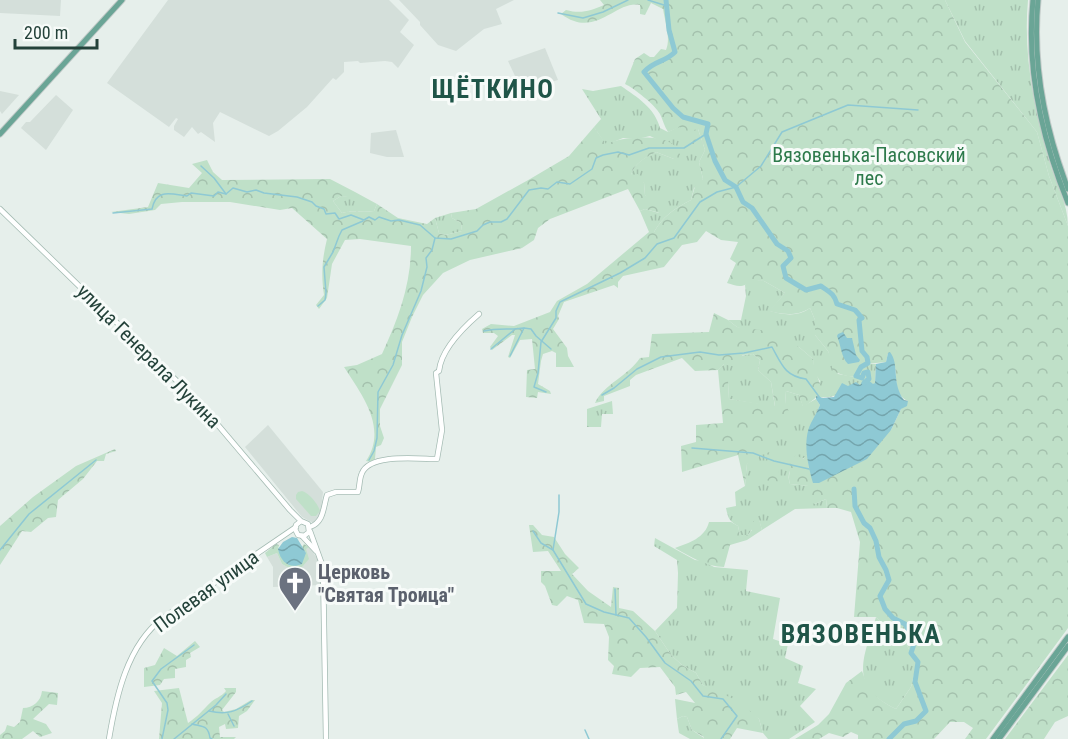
<svg xmlns="http://www.w3.org/2000/svg" width="1068" height="739" viewBox="0 0 1068 739" font-family="'Roboto Condensed',sans-serif">
  <defs>
    <pattern id="grass-tufts" width="24" height="20" patternUnits="userSpaceOnUse" patternTransform="scale(1.5)"><rect width="24" height="20" fill="#bfe0c8"/><path d="M3 7l-1-3M5 7V3M7 7l1-3M15 17l-1-3M17 17v-4M19 17l1-3" fill="none" stroke="#a4c1ad"/></pattern>
    <pattern id="forest-crowns" width="20" height="18" patternUnits="userSpaceOnUse" patternTransform="scale(1.5)"><rect width="20" height="18" fill="#bfe0c8"/><path d="M2 6a3 3 0 1 1 6 0M12 15a3 3 0 1 1 6 0" fill="none" stroke="#a4c1ad"/></pattern>
    <pattern id="water-waves" width="16" height="10" patternUnits="userSpaceOnUse" patternTransform="scale(1.5)"><rect width="16" height="10" fill="#8ec9d4"/><path d="M0 5q4-4 8 0t8 0" fill="none" stroke="#74a5ad"/></pattern>
  </defs>
  <rect width="100%" height="100%" fill="#e6efeb"/>
  <g fill="#d4dfda">
    <polygon points="0,0 61,0 60,16 0,13"/>
    <polygon points="168,0 389,0 409,20 400,32 414,45 398,68 392,62 385,61 360,63 358,61 344,62 344,72 336,80 333,78 307,107 278,131 269,136 220,112 213,123 215,142 201,132 198,134 192,127 184,137 174,130 174,126 178,119 176,118 169,127 107,83"/>
    <polygon points="399,0 514,0 496,9 502,24 484,29 456,51 438,45 420,25 420,22"/>
    <polygon points="545,48 558,80 522,91 508,61"/>
    <polygon points="0,91 19,95 2,114 0,111"/>
    <polygon points="56,95 73,110 46,150 21,128 26,122 30,122"/>
    <polygon points="396,130 404,157 387,157 370,153 371,133"/>
    <polygon points="268,425 323,492 321,511 318,520 313,523 302,517 245,447"/>
    <polygon points="309,547 320,562 321,585 273,587 273,567 267,557 277,553 282,564 291,569 302,567 306,548"/>
  </g>
  <g fill="url(#grass-tufts)">
    <path d="M945 0H1028C1023 55 1034 108 1049 160 1055 182 1068 203 1068 226L1049 176 1037 132 965 41Z"/>
    <path d="M621 86C637 97 655 108 660 128L668 132 680 126 698 129 705 150 699 162 703 179 694 188 691 200C674 209 663 216 654 232H649L640 211 645 209 659 213 645 195 644 183 631 175C634 163 646 157 656 152L674 159 667 141 658 140 650 136 637 139 623 138 606 145 594 127 601 119 582 89 593 91Z"/>
    <path d="M355 192 377 204 374 211C363 213 352 210 342 213L333 201 341 196 355 197Z"/>
    <polygon points="451,213 452,218 461,223 462,231 445,235 439,233 435,218"/>
    <path d="M750 279 764 281 785 293 770 311C784 315 798 317 810 308L815 320V335L828 351 838 374 855 377 866 364H876L875 383 873 385C851 385 836 402 816 396L820 381 814 372 813 359 799 347 737 327 728 320H741L746 296 745 285Z"/>
    <path d="M753 354 760 360 758 370 771 382 775 407 729 399 728 382 719 381 718 370C727 359 739 355 753 354Z"/>
    <path d="M786 391 799 395 803 406 816 399 820 405 808 433V453L806 457C795 461 785 471 790 484L809 486 815 504 826 499 827 508 795 509 762 530 759 520 748 535H740L738 526C729 521 728 518 726 508L736 506 735 492 745 486 747 464 773 430 785 404Z"/>
    <polygon points="612,401 613,414 602,414 601,427 587,427 587,409"/>
    <polygon points="655,538 695,560 703,561 714,567 748,570 746,591 780,598 773,639 788,644 785,658 803,666 798,683 816,689 800,706 815,722 789,739 768,739 763,733 759,719 703,685 696,673 682,665 671,655 655,631 677,608 678,573 677,560 654,546"/>
    <path d="M876 617 894 635 906 644 917 662 911 687 896 709C847 686 864 657 876 617Z"/>
    <polygon points="683,716 687,717 692,730 704,738 703,739 690,739 679,733 677,719"/>
  </g>
  <g fill="url(#forest-crowns)">
    <path d="M600 0H945L965 42 1037 132 1049 176 1068 226V628L986 739H965L973 728 964 722H950L934 739H858V735L851 732 843 737 829 733 819 739H795L818 725 829 714 846 683 862 671C868 690 878 701 896 709L911 687 917 662 906 644 894 635 876 617H854L860 542 851 512 837 508H827L826 499 815 504 811 503 806 497 808 486 790 484C787 476 792 469 789 460L796 455 803 459 808 453 809 469 891 430 901 409 908 401C894 395 897 379 895 366 894 362 890 357 888 353L886 362 866 364 861 371V376C851 378 840 375 832 370V364L828 351 815 335V320L810 308C798 316 784 315 769 311L785 293 764 281 751 280C744 289 736 286 727 283L736 263 730 259 738 242 721 240 706 231 697 242 682 245 664 267 623 276 618 282V288L614 285 564 302 558 316 559 319 553 329 567 348 568 356 574 367H556V353L552 351 543 354 541 361 538 384 550 391 551 394 538 392 537 398 526 397 527 370 535 369 532 339 520 340 510 358 508 357 515 335H512L492 350 490 347 498 336 494 333H483L482 329 491 324 514 326 550 312 557 301 587 284 649 232H654C663 216 674 209 691 200L696 183 703 179 699 162 705 150 698 129 694 130 696 143 691 148 680 127 668 132C664 126 663 120 660 114 655 105 634 88 625 84L635 59 644 53 650 57H654L661 49 666 50C671 38 665 22 663 9L651 3 645 15 640 14V5C615 0 596 40 561 14L566 10C581 14 590 11 604 5Z"/>
    <path d="M594 127 606 144C620 137 658 134 671 143 676 146 679 153 682 158L674 159 656 152C647 157 634 163 631 175L638 174 644 183 645 195 663 208 660 213 645 209 640 211 628 189 550 219 538 228 534 240 522 248 470 260 443 273 423 295 412 317 402 342V365L380 409V426L384 438 381 445 376 447 375 459 371 462 366 461C388 428 362 395 344 367L357 365 382 354C398 319 411 285 411 246L360 239 345 240 332 264 327 298 319 309 316 305 324 295C321 275 322 259 327 239L292 208 280 210 230 202H182L161 204 155 210 129 214 111 212 148 207 158 183 189 188 202 173 192 164 207 160 213 172 222 180 330 179 355 192V198L341 196 333 201 342 213C352 210 363 213 374 211L377 204 398 218 427 224 435 218 439 233 445 235 462 231 461 223 452 218 451 213 476 209 530 179 569 156Z"/>
    <path d="M714 313 728 320 737 327 776 332 799 347 813 359C816 385 833 389 803 407L799 395 786 391 785 404 791 415 786 431 773 430 774 440 762 446 758 460 747 464 745 486 738 455 682 472 681 446 696 442V425L723 423 719 381H728L729 399 775 406 771 382 758 370 760 360 753 354 742 355V364L730 366 724 364 718 370 695 371 682 358 636 375 630 380V386L604 396V401L595 403C604 384 628 376 640 358L649 357 652 334 709 332Z"/>
    <polygon points="115,449 116,451 106,454 104,461 97,461 83,479 58,500 56,517 48,518 31,532 22,531 0,565 0,526 33,497 76,466"/>
    <polygon points="770,452 772,457 777,456 779,461 776,466 783,482 762,480 763,475 769,472 766,465 768,459 765,456 766,453"/>
    <path d="M759 519 762 530 747 540 730 545 724 567C707 567 691 557 675 548 689 543 705 538 709 522H731L738 526 740 535H748L752 530 751 524 755 520Z"/>
    <polygon points="529,525 533,525 542,535 554,537 565,554 579,568 572,574 588,591 611,607 613,587 619,588 619,608 633,611 655,631 671,655 682,665 696,673 703,685 738,701 759,719 763,733 737,728 730,739 703,739 704,737 692,730 687,717 683,716 677,719 675,699 695,703 686,692 676,695 675,687 660,667 640,668 631,677 612,674 614,666 608,660 609,637 604,624 584,623 578,600 567,596 557,606 552,605 545,586 541,582 541,571 561,571 548,551 533,552"/>
    <polygon points="276,544 279,545 278,549 306,553 302,547 304,544 309,547 306,549 309,559 302,567 291,569 282,564 277,553 267,557 265,553"/>
    <polygon points="195,641 200,647 190,653 191,657 186,660 186,667 175,669 175,678 164,679 160,685 144,687 144,668 155,665 164,648 177,656"/>
    <polygon points="1068,655 1068,716 1055,722 1044,739 1005,739"/>
    <path d="M179 688 188 723C197 717 203 710 210 703 215 698 221 697 226 691L224 688H236V692L222 710 224 712 236 709 251 700H255L247 711 239 716 238 728 226 729 225 724 219 727 220 737H236L234 739H159L162 703 154 691Z"/>
    <path d="M42 691 58 693 57 705 49 704 33 719 46 724 52 733 40 737 33 731 22 739H0V735L5 731 7 725 14 727 20 722 23 708C33 708 41 701 42 691Z"/>
  </g>
  <path fill="#bfe0c8" d="M302 491C309 493 318 504 320 511L316 516H311L296 499V495L298 492Z"/>
  <g fill="url(#water-waves)">
    <path d="M843 332 847 338H852L856 355 860 360 859 362 848 364C841 357 841 345 837 336L838 334Z"/>
    <path d="M890 352C900 365 891 382 904 400L908 401 907 406 901 409 891 430 867 459 819 483H813C808 466 802 440 811 423 814 417 817 412 820 405L816 399V396L823 398 834 397 842 383 848 386 856 382 860 385 866 378 873 384 875 383 876 364 886 362 888 353Z"/>
    <path d="M292 537 297 538 306 553 302 564C290 569 281 563 278 549L283 542Z"/>
  </g>
  <g fill="none" stroke-linecap="round" stroke-linejoin="round">
    <g stroke="#8ec9d4" stroke-width="1.5">
      <polyline points="648,0 667,6"/>
      <polyline points="558,13 583,18 603,12 628,0"/>
      <polyline points="201,166 214,178 226,194"/>
      <path d="M113 213 152 209C156 188 171 194 187 196L191 193 214 196 218 192 226 194 233 188 247 192 256 190 264 193 297 197 312 202 316 206 324 209 326 214 335 213 339 219 351 215 364 220 369 217 375 220 379 217 391 221 399 220 420 225 435 238 451 239 477 231 483 225 490 222H501L507 219 529 190 541 188 548 189 557 182 570 184 592 169 596 158 603 155 618 152 629 155 649 148H684L706 134"/>
      <polyline points="318,306 325,300 326,293 324,267 333,252 339,236 342,230 363,221"/>
      <path d="M484 331C498 328 511 330 524 328"/>
      <polyline points="491,349 514,330"/>
      <polyline points="510,356 524,328 531,329 536,336 551,349"/>
      <polyline points="546,392 534,387 538,373 541,342 556,318 556,311 560,302 620,273 645,258 657,244 674,238 700,202 717,192 736,187 761,166 782,132 848,105 918,110"/>
      <path d="M602 395 614 388 637 369 661 357 700 352 719 355 744 353 772 347C782 365 785 376 806 379L820 398"/>
      <polyline points="692,448 753,453 774,461 809,469"/>
      <polyline points="369,460 374,451 377,438 378,392 393,365 402,335 421,291 427,267 426,258 432,250 435,238"/>
      <polyline points="533,531 541,543 553,550 586,604 604,612 629,618 646,637 665,663 691,681 703,696 723,699 737,716 721,739"/>
      <polyline points="0,550 29,514 96,460"/>
      <polyline points="553,550 559,512 559,495"/>
      <polyline points="615,589 616,615"/>
      <path d="M209 711C227 715 236 712 252 701"/>
      <polyline points="228,714 234,726"/>
      <path d="M192 724C203 727 208 725 210 738L212 739"/>
      <polyline points="585,730 589,739"/>
      <polyline points="162,739 168,710 167,703 152,681 161,669 194,645"/>
      <polyline points="174,739 216,705 226,694"/>
    </g>
    <g stroke="#8ec9d4" stroke-width="5">
      <path d="M666 0 669 30 675 52C664 63 655 60 644 72L673 108 683 117 708 124 706 134 715 161 725 180 736 187 743 202 752 208 777 244 788 251 791 258 783 266 786 278 806 290 821 286C829 292 834 293 837 304L855 310 862 318 859 320 862 351 867 357 868 363 861 367 856 376 862 378 864 373 868 372 869 379 864 383"/>
      <polyline points="854,489 855,506 864,523 870,528 876,541 879,557 886,570 889,580 880,596 885,609 893,618 905,624 915,641 911,653 918,662 915,682 926,711 916,721 904,724 889,739"/>
    </g>
    <g stroke="#a4bbb3" stroke-width="6">
      <g id="secondary">
        <polyline points="0,209 183,387 212,418 290,510 301,521 308,524 309,532 304,536 298,535 295,529 296,525 301,521"/>
        <path d="M310 527C324 522 323 508 327 495L336 492H358C360 486 359 479 362 473 370 453 419 459 437 459L442 430 436 373 439 371C441 350 464 327 479 314"/>
        <polyline points="310,531 323,567 326,739"/>
        <polyline points="302,536 316,551"/>
        <path d="M109 739C116 697 127 645 163 618L296 527"/>
      </g>
    </g>
    <g stroke="#c2cac8" stroke-width="7">
      <g id="primary">
        <path d="M1033 0C1026 70 1042 139 1068 203"/>
        <path d="M1038 0C1032 65 1045 129 1068 189"/>
        <polyline points="0,134 122,0"/>
        <polyline points="993,739 1068,637"/>
        <polyline points="999,739 1068,646"/>
      </g>
    </g>
    <use href="#secondary" stroke="#fff" stroke-width="4.5"/>
    <use href="#primary" stroke="#6aa596" stroke-width="5"/>
  </g>
  <defs>
    <g id="church-pin" transform="scale(1.725)"><path d="M0 17L-7.5 6A9.5 9.5 0 1 1 7.5 6Z" fill="#6b7280" stroke="#f7fbf9"/><path d="M-1.2-6h2.4v3.5h3.3v2.4h-3.3V6h-2.4V-.1h-3.3v-2.4h3.3Z" fill="#fff"/></g>
  </defs>
  <g fill-rule="evenodd">
    <use href="#church-pin" x="295" y="583"/>
  </g>
  <g text-anchor="middle" stroke-width="6" stroke-linejoin="round" paint-order="stroke">
    <g font-size="20" fill="#2d7a4b" stroke="#f7fbf9">
      <text x="869" y="162">Вязовенька-Пасовский<tspan x="869" dy="23">лес</tspan></text>
    </g>
    <g font-size="20" fill="#24423a" stroke="#f7fbf9">
      <text transform="translate(149 356) rotate(45)" y="7">улица Генерала Лукина</text>
      <text transform="translate(206 591) rotate(-36)" y="7">Полевая улица</text>
    </g>
    <g font-size="20" font-weight="bold" fill="#5b616d" stroke="#f7fbf9" text-anchor="start">
      <text x="318" y="579">Церковь<tspan x="318" dy="23">"Святая Троица"</tspan></text>
    </g>
    <g font-size="26" font-weight="bold" letter-spacing="1.5" fill="#1f5548" stroke="#f7fbf9">
      <text x="493" y="98">ЩЁТКИНО</text>
      <text x="861" y="643">ВЯЗОВЕНЬКА</text>
    </g>
  </g>
  <path d="M15 39v9h82v-9" fill="none" stroke="#24423a" stroke-width="3"/>
  <text x="24" y="39" font-size="18" fill="#24423a" stroke="#f7fbf9" stroke-width="4.5" paint-order="stroke">200 m</text>
</svg>
